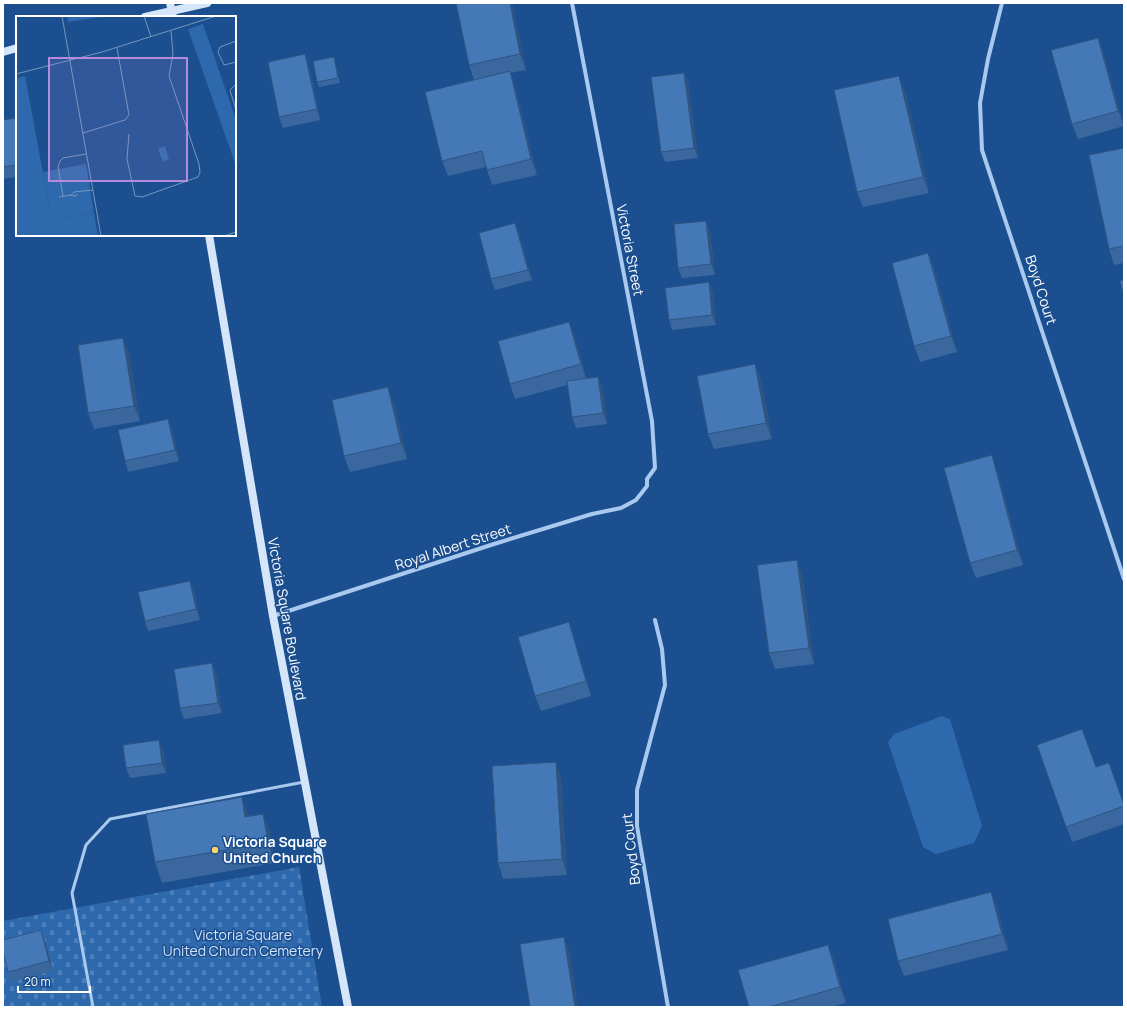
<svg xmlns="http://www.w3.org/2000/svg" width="1127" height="1010" viewBox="0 0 1127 1010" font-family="Manrope,sans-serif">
  <defs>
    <pattern id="cemetery-stones" width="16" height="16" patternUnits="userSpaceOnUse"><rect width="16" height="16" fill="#2e69ad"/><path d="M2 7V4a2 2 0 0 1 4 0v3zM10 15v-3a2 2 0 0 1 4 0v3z" fill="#4d80b9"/></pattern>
  </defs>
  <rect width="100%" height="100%" fill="#1b4f8f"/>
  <polygon fill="#2e69ad" points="942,716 950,719 982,826 974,843 936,854 923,847 888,742 894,734"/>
  <polygon fill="url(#cemetery-stones)" points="299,867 322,1007 3,1007 3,921"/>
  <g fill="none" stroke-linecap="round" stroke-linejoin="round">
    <polyline stroke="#a9c9ee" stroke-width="3" points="93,1007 72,893 86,845 110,819 304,782"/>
    <g stroke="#a9c9ee" stroke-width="4">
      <polyline points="1002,3 988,59 980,103 982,150 1124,579"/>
      <polyline points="273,616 494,544 592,514 621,508 636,500 647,486 647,479 655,468 652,421 572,3"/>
      <polyline points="655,620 662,649 665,685 637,790 637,826 668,1007"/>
    </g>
    <g stroke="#d6e6fa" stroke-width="8">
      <polyline points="170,3 173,17"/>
      <polyline points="145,17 207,3"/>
      <polyline points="3,52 17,48"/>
      <polyline points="209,235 273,616 348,1007"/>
    </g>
  </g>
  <g fill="#3a679d">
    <polygon points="456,3 512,3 526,70 510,73 515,87 537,175 492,185 486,167 448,176 442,161 474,80 469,65"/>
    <polygon points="1098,38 1103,53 1124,126 1078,139 1072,124"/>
    <polygon points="305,54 309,65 320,120 283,128 279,117"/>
    <polygon points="334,57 335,62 340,83 319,87 317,82"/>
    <polygon points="684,73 688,83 698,158 665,162 661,152"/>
    <polygon points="905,91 929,193 863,207 857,192"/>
    <polygon points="17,118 17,177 3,179 3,120"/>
    <polygon points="1124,148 1124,263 1114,265 1109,249"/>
    <polygon points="706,221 710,232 715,275 682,278 678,268"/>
    <polygon points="519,234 532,280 495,290 491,279"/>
    <polygon points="928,253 934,268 957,352 920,362 914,346"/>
    <polygon points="709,282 713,293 716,325 672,330 669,320"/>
    <polygon points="575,337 586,378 598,377 602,387 607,424 576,428 572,417 568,385 515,399 510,384"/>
    <polygon points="129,353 140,421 94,429 88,413"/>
    <polygon points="755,364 761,380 772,439 714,449 708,434"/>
    <polygon points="394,403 407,459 350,472 344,456"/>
    <polygon points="168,419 172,429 179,461 128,472 125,461"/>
    <polygon points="997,471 1023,565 976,578 970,563"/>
    <polygon points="802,575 814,664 775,669 769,653"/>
    <polygon points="194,592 200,620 148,631 145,621"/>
    <polygon points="569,622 574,638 591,696 541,711 535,696"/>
    <polygon points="216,674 222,713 184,719 180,708"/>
    <polygon points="1037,745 1096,767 1124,804 1124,824 1072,842"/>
    <polygon points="163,750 166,773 130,778 126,768"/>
    <polygon points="556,762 561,778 567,875 503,879 498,863"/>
    <polygon points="263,814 270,834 275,863 162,883 155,862 249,816"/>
    <polygon points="991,892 997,908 1008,950 904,976 898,961"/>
    <polygon points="41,930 45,941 53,971 12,982 8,972"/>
    <polygon points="834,960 846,1003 830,1007 749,1007"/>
  </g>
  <g fill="#305480">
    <polygon points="510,3 512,3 526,70 520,54"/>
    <polygon points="1098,38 1103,53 1124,126 1118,111"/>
    <polygon points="305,54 309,65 320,120 317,109"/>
    <polygon points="510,71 515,87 537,175 531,159"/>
    <polygon points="684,73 688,83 698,158 694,148"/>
    <polygon points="899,76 905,91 929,193 923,177"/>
    <polygon points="706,221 710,232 715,275 711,264"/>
    <polygon points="515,223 519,234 532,280 528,270"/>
    <polygon points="928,253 934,268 957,352 951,336"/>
    <polygon points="709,282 713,293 716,325 712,315"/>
    <polygon points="569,322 575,337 586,380 581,364"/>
    <polygon points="123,338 129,353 140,421 134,406"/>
    <polygon points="755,364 761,380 772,439 766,423"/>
    <polygon points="598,377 602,387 607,424 603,413"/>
    <polygon points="388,387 394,403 407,459 401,443"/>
    <polygon points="168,419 172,429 179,461 175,450"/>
    <polygon points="992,455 997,471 1023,565 1017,550"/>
    <polygon points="797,560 802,575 814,664 809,648"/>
    <polygon points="190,581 194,592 200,620 196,609"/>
    <polygon points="569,622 574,638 591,696 586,681"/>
    <polygon points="212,663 216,674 222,713 218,703"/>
    <polygon points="159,740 163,750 166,773 162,763"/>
    <polygon points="556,762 561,778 567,875 562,859"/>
    <polygon points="242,797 249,817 245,817"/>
    <polygon points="263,814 270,834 275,863 268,843"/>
    <polygon points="991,892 997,908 1008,950 1002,934"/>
    <polygon points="41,930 45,941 53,971 49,961"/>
    <polygon points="564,937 570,953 578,1007 575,1007"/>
    <polygon points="828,945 834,960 846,1003 840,987"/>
  </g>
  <g fill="#4478b7" stroke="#305480">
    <polygon points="456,3 510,3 520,54 469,65"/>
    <polygon points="1098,38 1118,111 1072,124 1051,50"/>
    <polygon points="305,54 317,109 279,117 268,62"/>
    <polygon points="334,57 338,78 317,82 313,61"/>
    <polygon points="510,71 531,159 487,170 482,151 442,161 425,92"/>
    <polygon points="684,73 694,148 661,152 651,77"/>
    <polygon points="899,76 923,177 857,192 834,90"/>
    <polygon points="17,118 17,165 3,167 3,120"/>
    <polygon points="1124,148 1124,246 1109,249 1089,155"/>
    <polygon points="706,221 711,264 678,268 674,224"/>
    <polygon points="515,223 528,270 491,279 479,233"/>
    <polygon points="928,253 951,336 914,346 892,263"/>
    <polygon points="1124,280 1124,297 1120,281"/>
    <polygon points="709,282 712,315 669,320 665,288"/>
    <polygon points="569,322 581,364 510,384 498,341"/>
    <polygon points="123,338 134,406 88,413 78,345"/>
    <polygon points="755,364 766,423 708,434 697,376"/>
    <polygon points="598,377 603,413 572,417 567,381"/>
    <polygon points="388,387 401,443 344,456 332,400"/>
    <polygon points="168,419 175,450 125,461 118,430"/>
    <polygon points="992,455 1017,550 970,563 944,468"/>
    <polygon points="797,560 809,648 769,653 757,565"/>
    <polygon points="190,581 196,609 145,621 138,592"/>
    <polygon points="569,622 586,681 535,696 518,637"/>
    <polygon points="212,663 218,703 180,708 174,669"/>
    <polygon points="1082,729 1096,767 1109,763 1124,805 1124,806 1066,827 1037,745"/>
    <polygon points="159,740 162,763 126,768 123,745"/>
    <polygon points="556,762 562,859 498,863 492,766"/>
    <polygon points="242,797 245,817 263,814 268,843 155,862 146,814"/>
    <polygon points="991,892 1002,934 898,961 888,919"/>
    <polygon points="41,930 49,961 8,972 3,952 3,940"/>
    <polygon points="564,937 575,1007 530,1007 520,944"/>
    <polygon points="828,945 840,987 769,1007 749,1007 738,970"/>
  </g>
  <circle fill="#ffd166" stroke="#1b4f8f" stroke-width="1.5" cx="215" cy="850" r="4"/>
  <g text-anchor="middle" stroke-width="3" stroke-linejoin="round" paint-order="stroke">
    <g font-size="14" fill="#fff" stroke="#1b4f8f">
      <text transform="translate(630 250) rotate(79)" y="5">Victoria Street</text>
      <text transform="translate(1041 290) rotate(72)" y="5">Boyd Court</text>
      <text transform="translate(453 547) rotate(-18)" y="5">Royal Albert Street</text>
      <text transform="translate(287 619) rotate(80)" y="5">Victoria Square Boulevard</text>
      <text transform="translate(631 849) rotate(-97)" y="5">Boyd Court</text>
    </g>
    <g font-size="14" font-weight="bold" fill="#fff" stroke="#1b4f8f" text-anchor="start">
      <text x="223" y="847">Victoria Square<tspan x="223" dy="16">United Church</tspan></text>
    </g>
    <g font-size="14" fill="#cfe3fa" stroke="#1b4f8f">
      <text x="243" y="940">Victoria Square<tspan x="243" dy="16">United Church Cemetery</tspan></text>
    </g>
  </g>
  <g transform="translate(16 16)">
    <rect width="220" height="220" fill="#1b4f8f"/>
    <path d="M187 8 220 104V150L172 13ZM149 130 153 143 147 146 142 133Z" fill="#2e69ad"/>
    <path d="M51 0H84V1L52 6ZM70 148 78 197 36 205 27 156Z" fill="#2e69ad"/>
    <path d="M9 60 36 205 78 197 82 220H0V62Z" fill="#2e69ad"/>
    <path fill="none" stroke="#7695bc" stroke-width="1" d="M46 0 85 220M128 0 135 21M220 25 204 31 202 36 208 49 220 46M0 58 86 36 200 0M220 68 214 74 220 94M67 117 109 104 113 99 101 32M113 118 111 143 119 180 126 181 182 161 184 156 183 148 153 60 157 38 155 15M61 178 60 180 55 179 58 176 77 174M47 180 42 151 44 145 47 142 70 138M43 181 55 179M208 220 220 216"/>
    <path fill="#b68bdc" fill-opacity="0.15" stroke="#b68bdc" stroke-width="2" d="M33 42H171V165H33Z"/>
    <rect width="220" height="220" fill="none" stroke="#fff" stroke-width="2"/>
  </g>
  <rect width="1127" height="1010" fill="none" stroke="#ffffff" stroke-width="8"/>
  <path d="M18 986v6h72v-6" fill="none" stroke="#ffffff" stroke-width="2"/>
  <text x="24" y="986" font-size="12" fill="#ffffff" stroke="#1b4f8f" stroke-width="3" paint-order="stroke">20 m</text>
</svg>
